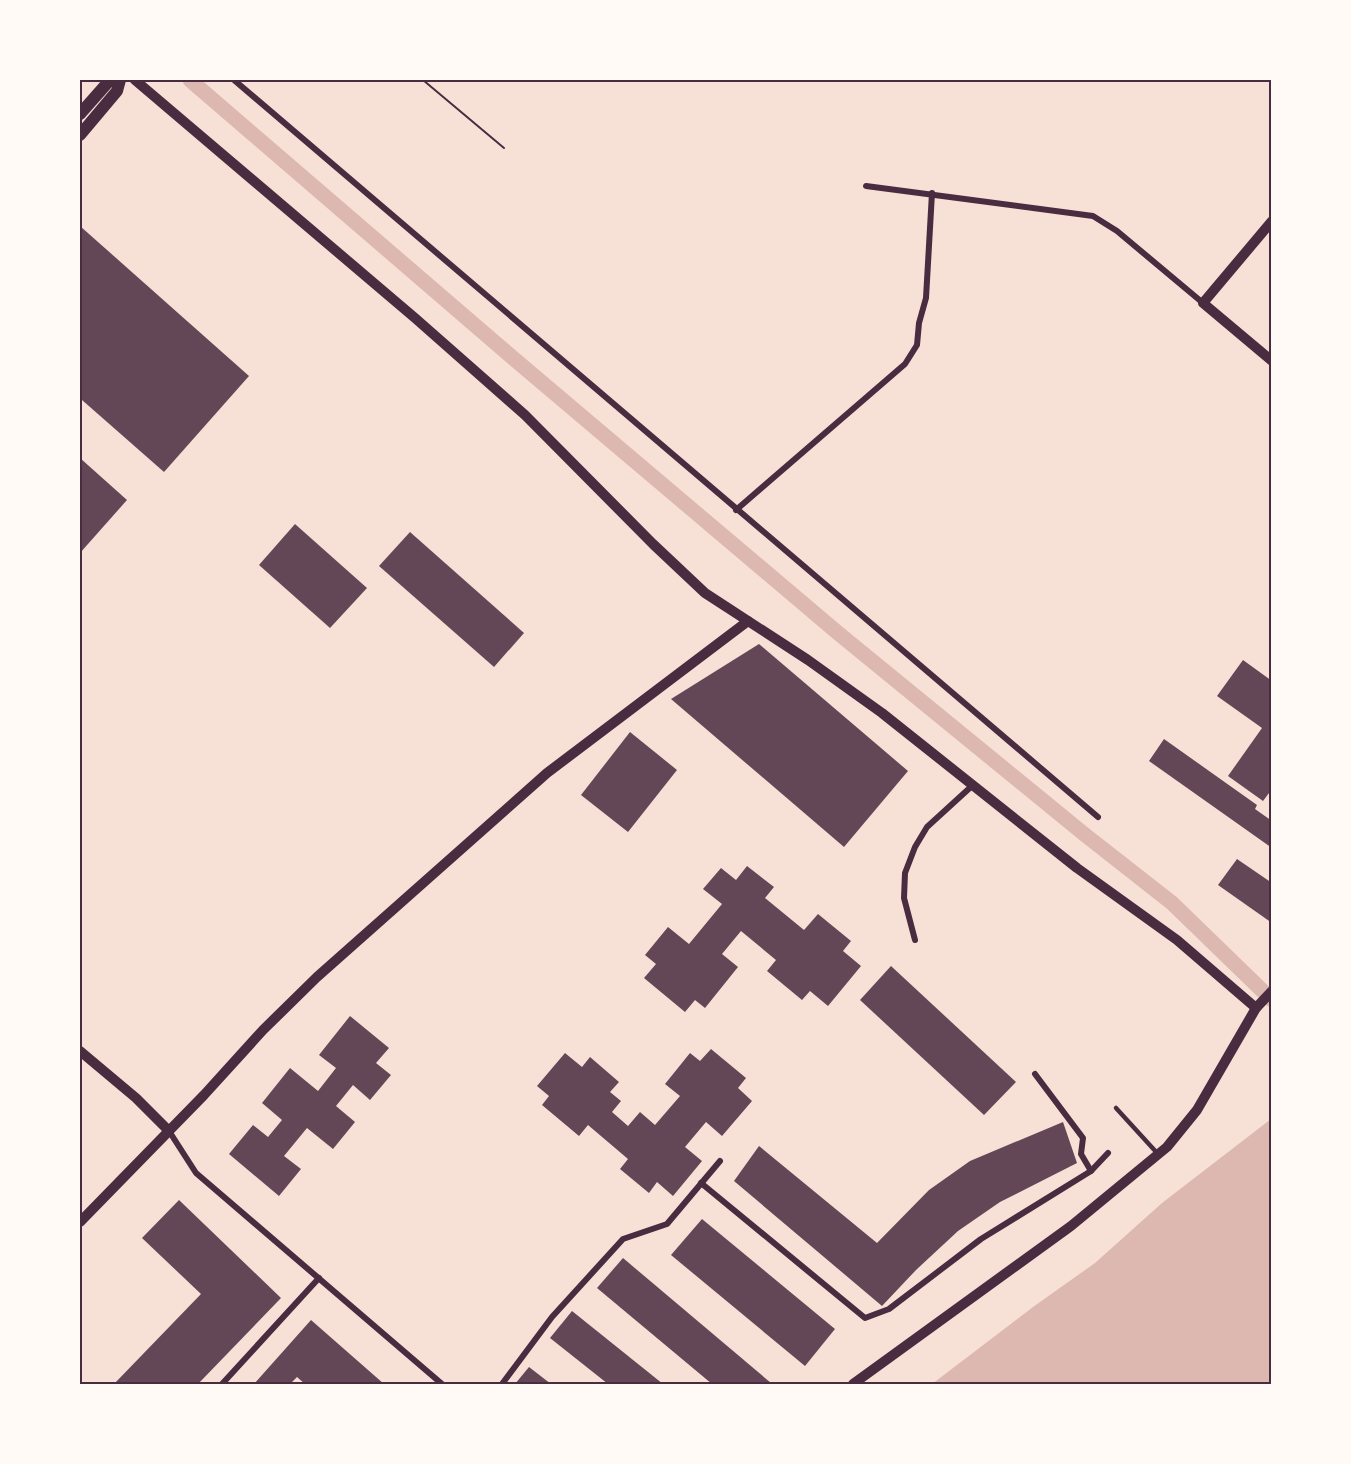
<svg xmlns="http://www.w3.org/2000/svg" width="1351" height="1464" viewBox="0 0 1351 1464" font-family="'DM Sans',sans-serif">
  <rect width="100%" height="100%" fill="#f7e1d7"/>
  <polygon fill="#dcb8b0" points="1271,1119 1271,1384 932,1384 1033,1307 1095,1263 1162,1203"/>
  <g fill="none" stroke-linecap="round" stroke-linejoin="round">
    <polyline stroke="#dcb8b0" stroke-width="15" points="190,80 513,358 838,633 1084,834 1172,903 1272,1000"/>
  </g>
  <g fill="#644757">
    <polygon points="80,226 249,376 164,472 82,400 80,393"/>
    <polygon points="80,458 127,500 80,553"/>
    <polygon points="295,524 367,588 330,628 259,565"/>
    <polygon points="410,532 524,633 494,667 379,566"/>
    <polygon points="759,644 908,771 844,847 671,699"/>
    <polygon points="1243,660 1272,681 1272,789 1263,801 1228,776 1262,728 1217,696"/>
    <polygon points="630,732 677,770 628,832 581,795"/>
    <polygon points="1164,739 1257,805 1255,809 1272,821 1272,848 1149,761"/>
    <polygon points="1237,859 1272,883 1272,923 1218,885"/>
    <polygon points="747,866 774,887 765,898 804,930 818,914 851,941 843,951 861,966 828,1006 810,991 802,1000 767,971 776,960 741,931 722,954 738,967 705,1008 695,1000 685,1012 644,978 656,964 645,955 668,927 689,944 722,904 703,889 721,868 736,880"/>
    <polygon points="891,966 1016,1082 984,1115 860,1000"/>
    <polygon points="350,1016 389,1048 376,1063 391,1075 370,1100 353,1085 336,1106 355,1122 333,1149 307,1128 284,1156 301,1169 279,1196 229,1154 253,1125 268,1137 282,1120 262,1103 290,1068 318,1091 336,1068 319,1055"/>
    <polygon points="711,1049 746,1078 738,1088 752,1101 722,1136 706,1122 685,1147 702,1161 673,1196 657,1182 649,1193 620,1169 628,1159 588,1125 579,1136 542,1105 549,1096 537,1086 565,1053 582,1067 590,1057 619,1082 610,1092 621,1101 612,1112 628,1126 640,1112 655,1125 680,1096 665,1084 690,1053 700,1061"/>
    <polygon points="1063,1122 1077,1163 1000,1202 958,1231 916,1270 882,1306 734,1181 759,1146 877,1243 929,1190 970,1161"/>
    <polygon points="179,1200 281,1298 198,1384 114,1384 201,1294 142,1238"/>
    <polygon points="702,1219 835,1329 805,1366 671,1255"/>
    <polygon points="623,1258 771,1383 770,1384 712,1384 597,1288"/>
    <polygon points="572,1311 663,1384 608,1384 550,1338"/>
    <polygon points="311,1320 384,1384 305,1384 297,1377 290,1384 254,1384"/>
    <polygon points="529,1367 551,1384 515,1384"/>
  </g>
  <g fill="none" stroke-linecap="round" stroke-linejoin="round">
    <polyline stroke="#4a2c40" stroke-width="2" points="423,80 504,148"/>
    <polyline stroke="#4a2c40" stroke-width="4.5" points="1116,1108 1158,1154"/>
    <g stroke="#4a2c40" stroke-width="6">
      <polyline points="234,80 1098,817"/>
      <polyline points="866,186 1093,216 1117,231 1203,303"/>
      <polyline points="736,510 905,364 917,345 919,323 926,298 932,193"/>
      <polyline points="915,940 904,898 905,873 915,847 927,827 973,785"/>
      <polyline points="1035,1074 1083,1138 1081,1154 1091,1171"/>
      <polyline points="169,1131 196,1173 442,1384"/>
      <polyline points="701,1183 865,1318 889,1309 981,1239 1091,1171 1108,1153"/>
      <polyline points="222,1384 319,1278"/>
      <polyline points="502,1384 552,1317 623,1239 667,1224 720,1161"/>
    </g>
    <g stroke="#4a2c40" stroke-width="10">
      <polyline points="135,80 415,318 525,415 653,544 705,593 808,660 882,713 1077,868 1177,940 1256,1008"/>
      <polyline points="1272,221 1203,303 1272,361"/>
      <polyline points="80,1051 136,1098 169,1131"/>
      <polyline points="80,1222 204,1095 263,1030 317,977 547,773 748,621"/>
      <polyline points="853,1384 1071,1226 1167,1147 1197,1110 1256,1008 1272,991"/>
    </g>
    <g stroke="#4a2c40" stroke-width="12">
      <polyline points="80,114 110,80"/>
      <polyline points="80,135 117,91 120,80"/>
    </g>
  </g>
  <rect width="1351" height="1464" fill="none" stroke="#fffaf5" stroke-width="162"/>
  <rect x="81" y="81" width="1189" height="1302" fill="none" stroke="#4a2c40" stroke-width="2"/>
</svg>
